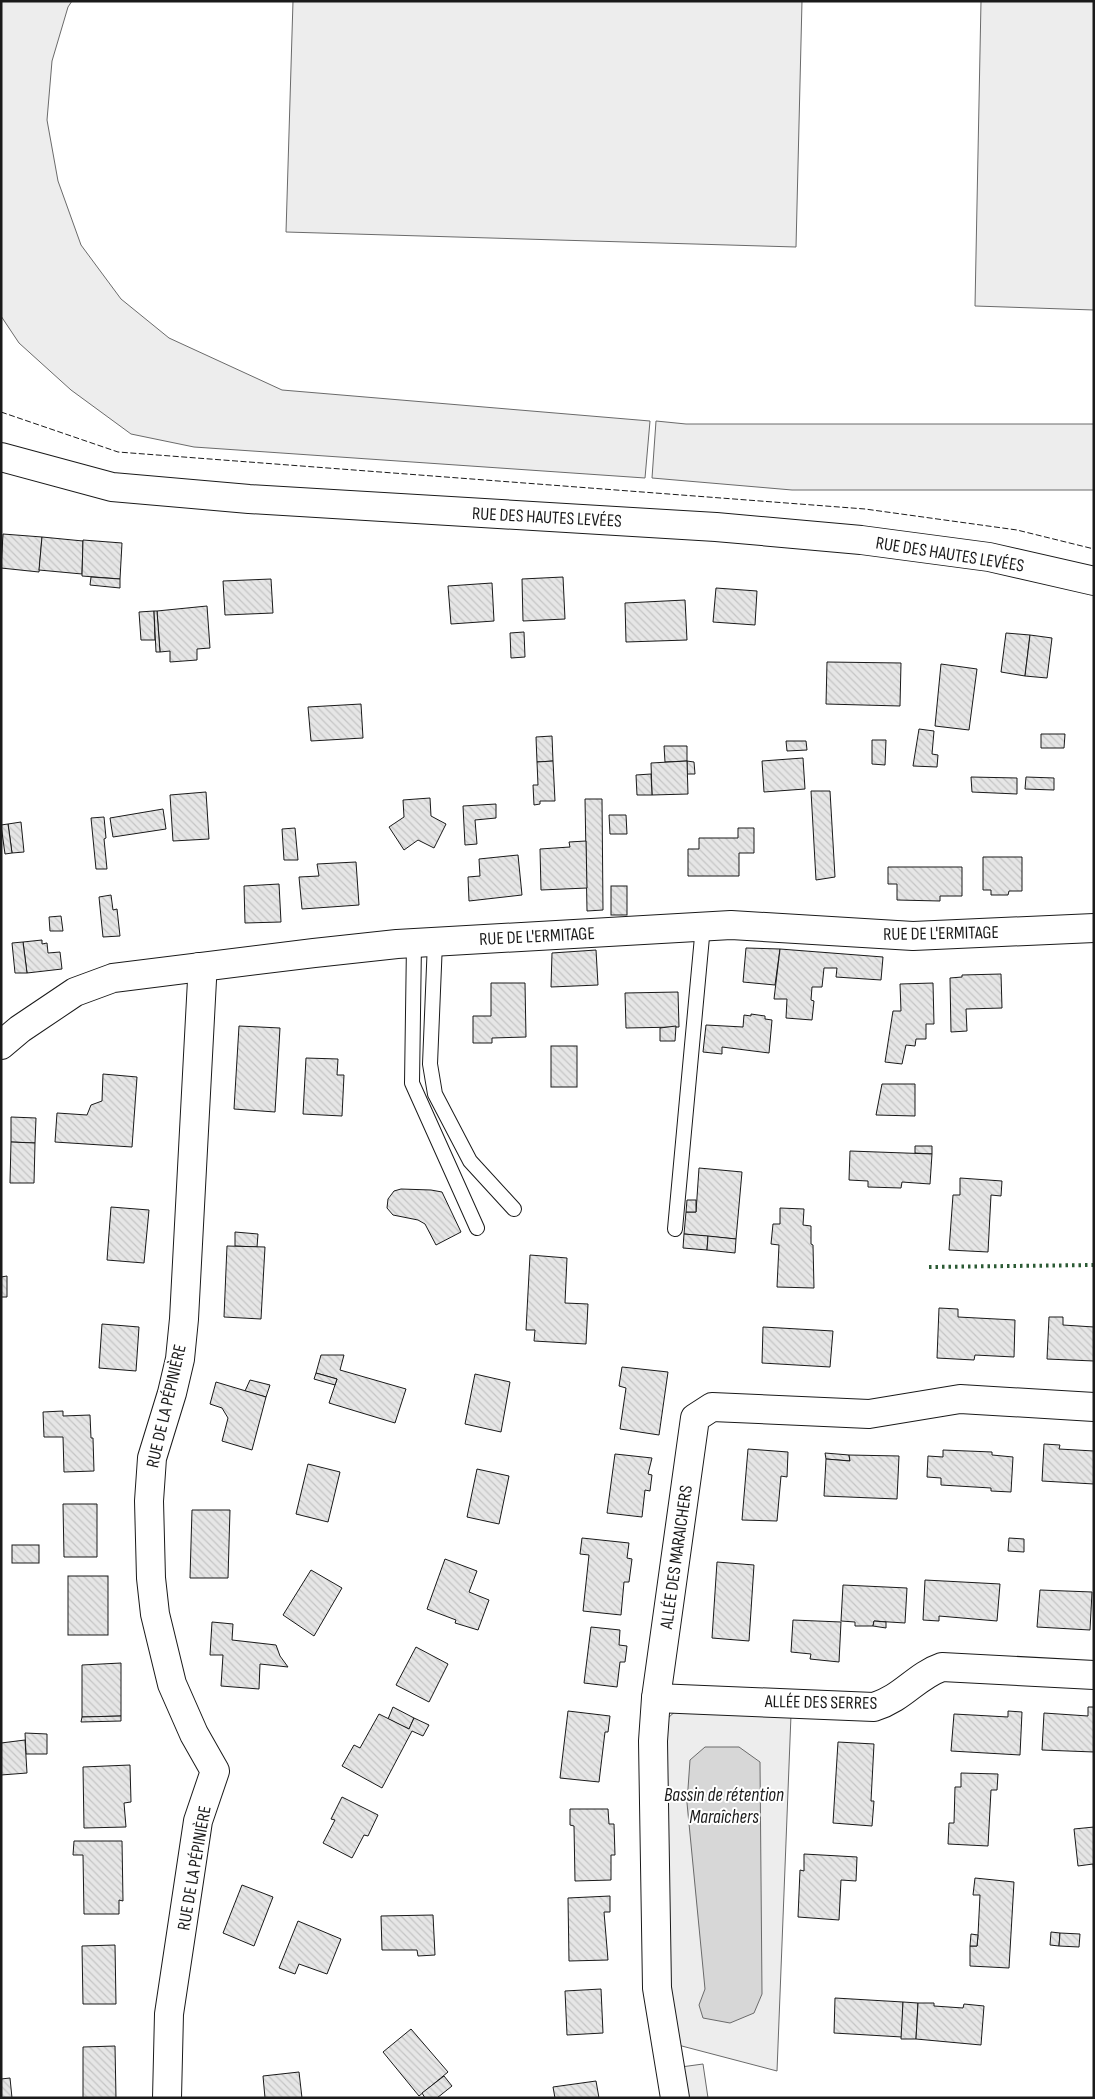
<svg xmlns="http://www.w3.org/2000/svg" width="1095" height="2099" viewBox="0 0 1095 2099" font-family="'Sofia Sans Condensed',sans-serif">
  <defs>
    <pattern id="building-back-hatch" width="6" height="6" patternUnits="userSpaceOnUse" patternTransform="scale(1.25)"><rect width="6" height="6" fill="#e6e6e6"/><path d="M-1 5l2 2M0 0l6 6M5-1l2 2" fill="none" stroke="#c5c5c5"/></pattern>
  </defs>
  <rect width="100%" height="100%" fill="#fff"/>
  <g fill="#ededed" stroke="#6a6a6a">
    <polygon points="1,1 72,1 68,7 52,61 47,120 58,181 81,245 121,299 169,338 282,390 650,421 645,478 194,447 131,434 71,390 19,343 1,316"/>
    <polygon points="293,1 802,1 796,247 286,232"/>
    <polygon points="981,1 1094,1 1094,310 975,306"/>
    <polygon points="656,421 686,424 1094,424 1094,490 792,490 652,478"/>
    <polygon points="679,1708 791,1715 777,2071 678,2045 669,1977 663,1743 668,1718"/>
    <polygon points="703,2064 708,2098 686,2098 681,2067"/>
  </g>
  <polygon fill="#d7d7d7" stroke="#6a6a6a" points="705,1747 739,1747 760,1762 762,1994 754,2013 730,2023 703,2018 699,2005 705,1989 687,1803 690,1760"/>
  <g fill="url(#building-back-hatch)" stroke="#1a1a1a">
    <polygon points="3,534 42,537 39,572 1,568"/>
    <polygon points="42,537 83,541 82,574 39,570"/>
    <polygon points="83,540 122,543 120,579 82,576"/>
    <polygon points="91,577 120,579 120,588 90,585"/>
    <polygon points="563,577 565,619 523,621 522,579"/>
    <polygon points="271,579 273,613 225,615 223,581"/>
    <polygon points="492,583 494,621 451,624 448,586"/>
    <polygon points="716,588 757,591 755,625 713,622"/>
    <polygon points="685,600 687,640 626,642 625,603"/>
    <polygon points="207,606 210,648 197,649 197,660 170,662 170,651 160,652 157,611"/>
    <polygon points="154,611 155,640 141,640 139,612"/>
    <polygon points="154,611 157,611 160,652 156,652"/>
    <polygon points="524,632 525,657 511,658 510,633"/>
    <polygon points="1006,633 1030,635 1025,676 1001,672"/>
    <polygon points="1030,635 1052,638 1047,678 1025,676"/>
    <polygon points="827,662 901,663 900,706 826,704"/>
    <polygon points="941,664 977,669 969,730 935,726"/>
    <polygon points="361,704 363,738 311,741 308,707"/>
    <polygon points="919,729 934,731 932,754 938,755 937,767 913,766"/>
    <polygon points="1041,734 1065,734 1064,748 1041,748"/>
    <polygon points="552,736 553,761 537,762 536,737"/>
    <polygon points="872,740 886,740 885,765 872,764"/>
    <polygon points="786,741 806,741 807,750 787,751"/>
    <polygon points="664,746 687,746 687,761 665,762"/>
    <polygon points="803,758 805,789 764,792 762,761"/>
    <polygon points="553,761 555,801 540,801 540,804 534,805 533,785 538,785 537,762"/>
    <polygon points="687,761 694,762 695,774 687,774"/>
    <polygon points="687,761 688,794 652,795 651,763"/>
    <polygon points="651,774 652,795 637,795 636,775"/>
    <polygon points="971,777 1017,778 1017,794 972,792"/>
    <polygon points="1026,777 1054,778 1054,790 1025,789"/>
    <polygon points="811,791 830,791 835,877 816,880"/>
    <polygon points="206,792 209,839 173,841 170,795"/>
    <polygon points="430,798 431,816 446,824 434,848 418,840 404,850 389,827 404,817 403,800"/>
    <polygon points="585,799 602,799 603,910 587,911"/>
    <polygon points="496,804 496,818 475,820 477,844 465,845 463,806"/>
    <polygon points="163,809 166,829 113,837 110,818"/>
    <polygon points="609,815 626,815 627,834 610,834"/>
    <polygon points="104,817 106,838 104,839 107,869 96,869 91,818"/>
    <polygon points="21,822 24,852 12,853 8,824"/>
    <polygon points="8,824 12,853 5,854 1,825"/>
    <polygon points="295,828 298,860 284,860 282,829"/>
    <polygon points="738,828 754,828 754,853 739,853 739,876 688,876 688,849 699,849 699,838 738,838"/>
    <polygon points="586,841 587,888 541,890 540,849 570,847 569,842"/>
    <polygon points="518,855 522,895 469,901 468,877 480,876 479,859"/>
    <polygon points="983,857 1022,857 1022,891 1009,891 1008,895 991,895 991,890 983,890"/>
    <polygon points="356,862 359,905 302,909 299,877 319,876 317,864"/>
    <polygon points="888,867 962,867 962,896 940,896 940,901 897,900 897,884 888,884"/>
    <polygon points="279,884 281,922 245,923 244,886"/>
    <rect x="611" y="886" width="16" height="29"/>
    <polygon points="111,895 113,910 117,909 120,936 103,937 99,897"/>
    <polygon points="61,916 63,931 50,931 49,917"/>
    <polygon points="42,940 42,944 47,943 48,953 60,952 62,969 27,973 23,942"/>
    <polygon points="23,942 27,973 15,973 12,943"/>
    <polygon points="746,948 780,949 775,985 743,982"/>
    <polygon points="780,949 883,957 881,980 836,977 837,968 824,968 822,987 812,987 811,1000 814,1001 812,1020 786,1018 787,999 774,999"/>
    <polygon points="596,950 598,985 551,987 552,953"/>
    <polygon points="1001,974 1002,1008 966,1009 967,1031 951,1032 950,978 962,977 962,975"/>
    <polygon points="491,983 525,983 526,1037 492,1038 492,1043 473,1043 473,1016 491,1016"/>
    <polygon points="933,983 934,1024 926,1024 926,1039 916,1039 915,1046 906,1045 902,1064 885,1062 893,1011 901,1011 900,984"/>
    <polygon points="678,992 679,1027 626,1028 625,993"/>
    <polygon points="751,1014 765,1016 765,1019 772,1020 769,1053 722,1047 722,1054 703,1052 706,1025 743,1027 744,1015 751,1016"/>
    <polygon points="239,1026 280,1028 275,1112 234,1109"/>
    <polygon points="676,1026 675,1041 660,1041 660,1028"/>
    <rect x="551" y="1046" width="26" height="41"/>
    <polygon points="306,1058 338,1059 337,1075 344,1075 342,1116 303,1114"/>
    <polygon points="103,1074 137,1077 132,1147 55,1142 57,1113 87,1115 91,1105 102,1101"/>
    <polygon points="882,1084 915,1084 915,1116 876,1115"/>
    <polygon points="11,1117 36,1118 35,1143 11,1142"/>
    <polygon points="11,1142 35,1143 34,1183 10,1183"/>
    <polygon points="915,1146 932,1146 932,1154 915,1153"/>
    <polygon points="850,1151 932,1154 930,1184 902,1182 901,1188 868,1187 868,1181 849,1180"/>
    <polygon points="699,1168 742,1172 736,1239 684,1234 686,1212 696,1212"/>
    <polygon points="960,1178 1002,1181 1001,1196 991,1195 988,1252 949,1250 953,1195 960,1195"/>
    <polygon points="401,1189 431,1190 442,1192 461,1232 436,1245 425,1224 418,1220 393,1215 387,1208 388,1199 394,1191"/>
    <polygon points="687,1200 696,1200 696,1212 686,1212"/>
    <polygon points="111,1207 149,1210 144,1263 107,1260"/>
    <polygon points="780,1208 804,1209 803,1225 811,1226 811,1244 813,1245 814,1288 777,1287 779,1245 771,1244 773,1224 780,1224"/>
    <polygon points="235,1232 258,1234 257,1247 235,1246"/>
    <polygon points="684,1234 708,1236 707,1250 683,1248"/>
    <polygon points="708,1236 736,1239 735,1253 707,1250"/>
    <polygon points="227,1246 265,1247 261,1319 224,1317"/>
    <polygon points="530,1255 567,1258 565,1303 588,1304 586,1344 534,1341 535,1330 526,1330"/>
    <polygon points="7,1276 7,1297 1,1297 1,1277"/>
    <polygon points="939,1308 958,1309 958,1317 1015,1320 1014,1357 975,1355 974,1360 937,1358"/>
    <polygon points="1049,1317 1063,1317 1063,1325 1094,1327 1094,1361 1047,1359"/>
    <polygon points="102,1324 139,1327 136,1371 99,1368"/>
    <polygon points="763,1327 833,1331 830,1367 762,1363"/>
    <polygon points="321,1355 344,1355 340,1370 406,1389 395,1423 329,1403 337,1379 316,1373"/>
    <polygon points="622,1367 668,1372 659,1435 620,1429 626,1388 619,1386"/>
    <polygon points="316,1373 337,1379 335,1385 314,1379"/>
    <polygon points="475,1374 510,1382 501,1432 465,1424"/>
    <polygon points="250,1380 270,1385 266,1397 245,1391"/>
    <polygon points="216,1382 266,1397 252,1450 222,1441 228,1418 222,1408 210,1404"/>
    <polygon points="63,1411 63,1416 90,1415 91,1438 93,1438 94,1471 64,1472 63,1437 44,1437 43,1412"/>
    <polygon points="1044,1444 1060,1445 1059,1449 1094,1451 1094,1448 1094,1484 1042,1481"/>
    <polygon points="748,1449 788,1452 787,1477 781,1476 777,1521 742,1520"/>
    <polygon points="943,1450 992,1452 992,1455 1013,1457 1011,1492 991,1491 991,1488 941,1485 941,1478 927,1477 928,1456 943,1457"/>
    <polygon points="825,1453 849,1455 850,1461 826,1459"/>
    <polygon points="615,1454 652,1458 648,1474 652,1475 650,1491 645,1490 642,1517 607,1513"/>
    <polygon points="849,1455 899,1456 897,1499 824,1496 826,1459 850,1461"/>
    <polygon points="308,1464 340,1472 328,1522 296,1514"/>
    <polygon points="477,1469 509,1476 499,1524 467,1517"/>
    <polygon points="63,1504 97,1504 97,1557 64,1557"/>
    <polygon points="192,1510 230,1510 228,1578 190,1578"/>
    <polygon points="582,1538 629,1543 627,1558 632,1559 629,1582 624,1582 621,1615 583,1611 589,1555 580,1554"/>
    <polygon points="1009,1538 1024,1539 1024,1552 1008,1551"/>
    <rect x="12" y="1545" width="27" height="18"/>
    <polygon points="445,1559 477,1571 469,1592 489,1600 478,1630 455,1623 456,1620 427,1609"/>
    <polygon points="717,1562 754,1565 749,1641 712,1638"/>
    <polygon points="311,1570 342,1588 314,1636 283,1615"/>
    <rect x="68" y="1576" width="40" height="59"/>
    <polygon points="925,1580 1000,1584 997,1621 939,1616 939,1621 923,1620"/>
    <polygon points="843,1585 907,1588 905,1623 874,1621 873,1626 855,1626 855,1622 841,1621"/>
    <polygon points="1040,1590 1092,1592 1090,1630 1037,1627"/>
    <polygon points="793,1620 841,1622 839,1662 810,1659 811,1654 791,1652"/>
    <polygon points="874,1621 886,1622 886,1628 873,1626"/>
    <polygon points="212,1622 233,1624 232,1640 276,1645 280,1656 288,1667 260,1664 259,1689 221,1686 223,1655 210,1655"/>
    <polygon points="591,1627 620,1630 619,1645 627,1646 625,1662 620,1662 617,1687 584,1683"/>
    <polygon points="416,1647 448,1664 429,1702 396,1685"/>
    <polygon points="121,1663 121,1716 82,1717 82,1665"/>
    <polygon points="393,1707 414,1718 409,1729 388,1719"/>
    <polygon points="1088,1707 1094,1707 1094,1752 1042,1750 1044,1713 1088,1716"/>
    <polygon points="568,1711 610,1716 608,1732 605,1732 599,1782 560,1778"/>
    <polygon points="1008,1711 1022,1712 1020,1755 951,1751 954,1714 1008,1717"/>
    <polygon points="379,1714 409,1729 414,1718 429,1725 423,1736 412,1731 382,1788 342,1766 354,1745 360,1748"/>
    <polygon points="121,1716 121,1721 81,1722 82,1717"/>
    <polygon points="25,1733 47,1734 47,1754 26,1754"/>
    <polygon points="25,1740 27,1773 1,1775 1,1743"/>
    <polygon points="838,1742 874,1744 871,1801 874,1801 872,1826 833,1823"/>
    <polygon points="130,1765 131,1802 124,1803 126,1827 84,1828 83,1767"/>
    <polygon points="961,1773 998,1774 997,1790 991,1790 988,1846 948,1844 949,1823 954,1823 955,1787 961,1787"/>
    <polygon points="342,1797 378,1815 368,1836 364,1835 352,1858 323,1843 335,1820 331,1819"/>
    <polygon points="570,1809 608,1809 609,1824 614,1824 615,1855 611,1855 611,1880 575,1881 574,1826 570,1825"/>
    <polygon points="1094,1827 1094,1874 1093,1864 1078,1866 1074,1829"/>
    <polygon points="74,1841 122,1841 123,1901 119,1900 119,1914 84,1914 83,1855 73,1855"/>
    <polygon points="804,1854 857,1857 856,1881 841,1880 839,1920 798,1917 800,1870 804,1871"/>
    <polygon points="975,1878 1014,1882 1009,1968 970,1966 970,1946 977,1946 978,1935 980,1895 973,1895"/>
    <polygon points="242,1885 273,1897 254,1946 223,1933"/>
    <polygon points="610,1896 610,1912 604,1912 608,1960 569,1961 568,1898"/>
    <polygon points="433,1915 435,1955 418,1956 417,1950 382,1950 381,1916"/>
    <polygon points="298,1921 341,1939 327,1974 299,1964 295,1974 279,1968"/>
    <polygon points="1051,1932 1060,1933 1059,1946 1050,1945"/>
    <polygon points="1060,1933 1080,1934 1079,1947 1059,1946"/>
    <polygon points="971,1934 978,1935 977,1946 970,1946"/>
    <polygon points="115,1945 116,2004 83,2004 82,1946"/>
    <polygon points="601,1989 603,2033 567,2035 565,1991"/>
    <polygon points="835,1998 903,2002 902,2037 834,2033"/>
    <polygon points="903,2002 918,2003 916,2039 901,2039"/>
    <polygon points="918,2003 934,2003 934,2006 963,2008 964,2004 984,2006 981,2045 916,2039"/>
    <polygon points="411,2029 448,2072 419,2096 383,2052"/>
    <polygon points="115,2046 116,2098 83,2098 83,2047"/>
    <polygon points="299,2072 302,2098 265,2098 263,2076"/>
    <polygon points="444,2076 452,2086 437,2098 425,2098 422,2093"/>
    <polygon points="10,2078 12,2098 1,2098 1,2079"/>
    <polygon points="596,2081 599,2098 555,2098 553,2087"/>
  </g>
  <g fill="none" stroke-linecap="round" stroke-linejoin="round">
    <g stroke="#1a1a1a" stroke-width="16">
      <g id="lane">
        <polyline points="435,942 430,1064 435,1094 470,1161 514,1209"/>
        <polyline points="414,943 412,1083 477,1228"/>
        <polyline points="675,1229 703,926"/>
      </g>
    </g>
    <g stroke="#1a1a1a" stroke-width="30">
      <g id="street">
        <polyline points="1,1045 20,1029 75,992 113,978 314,953 397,944 731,925 913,936 1094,928"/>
        <path d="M656 1698 874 1707C903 1698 916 1676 942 1667L1094 1675"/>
        <polyline points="167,2098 169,2014 198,1821 215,1771 194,1734 172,1684 155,1614 151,1578 149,1501 152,1458 172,1393 180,1359 184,1319 202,980 199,967"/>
        <polyline points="675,2098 657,1988 653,1741 656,1698 695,1418 712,1407 869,1414 960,1399 1094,1407"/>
      </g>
    </g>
    <g stroke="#1a1a1a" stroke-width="30">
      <polyline id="secondary" points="1,457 112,487 249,499 716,527 861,540 989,557 1094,581"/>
    </g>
    <use href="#lane" stroke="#fff" stroke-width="14"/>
    <use href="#street" stroke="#fff" stroke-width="28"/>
    <use href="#secondary" stroke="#fff" stroke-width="28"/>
    <polyline stroke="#2b5a34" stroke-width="4" stroke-dasharray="2.5 4" stroke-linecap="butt" points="929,1267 1094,1265"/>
    <polyline stroke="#1a1a1a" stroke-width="1" stroke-dasharray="6 2.5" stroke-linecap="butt" points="1,412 118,452 865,509 1017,530 1094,549"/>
  </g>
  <g text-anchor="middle" stroke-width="4" stroke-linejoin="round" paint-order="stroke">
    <g font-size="18" fill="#1a1a1a" stroke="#fff">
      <text transform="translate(547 517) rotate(3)" y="6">RUE DES HAUTES LEVÉES</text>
      <text transform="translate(950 554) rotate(9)" y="6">RUE DES HAUTES LEVÉES</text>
      <text transform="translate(941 933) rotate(-1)" y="6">RUE DE L'ERMITAGE</text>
      <text transform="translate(537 936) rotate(-3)" y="6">RUE DE L'ERMITAGE</text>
      <text transform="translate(166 1406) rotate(-77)" y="6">RUE DE LA PÉPINIÈRE</text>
      <text transform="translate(676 1557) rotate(-82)" y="6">ALLÉE DES MARAICHERS</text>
      <text transform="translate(821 1702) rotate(1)" y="6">ALLÉE DES SERRES</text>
      <text transform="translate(194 1868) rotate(-80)" y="6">RUE DE LA PÉPINIÈRE</text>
    </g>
    <g font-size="19" font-style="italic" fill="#1a1a1a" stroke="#fff">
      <text x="724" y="1801">Bassin de rétention<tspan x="724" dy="22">Maraîchers</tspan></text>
    </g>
  </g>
  <rect width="1095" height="2099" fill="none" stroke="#1a1a1a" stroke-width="5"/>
</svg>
